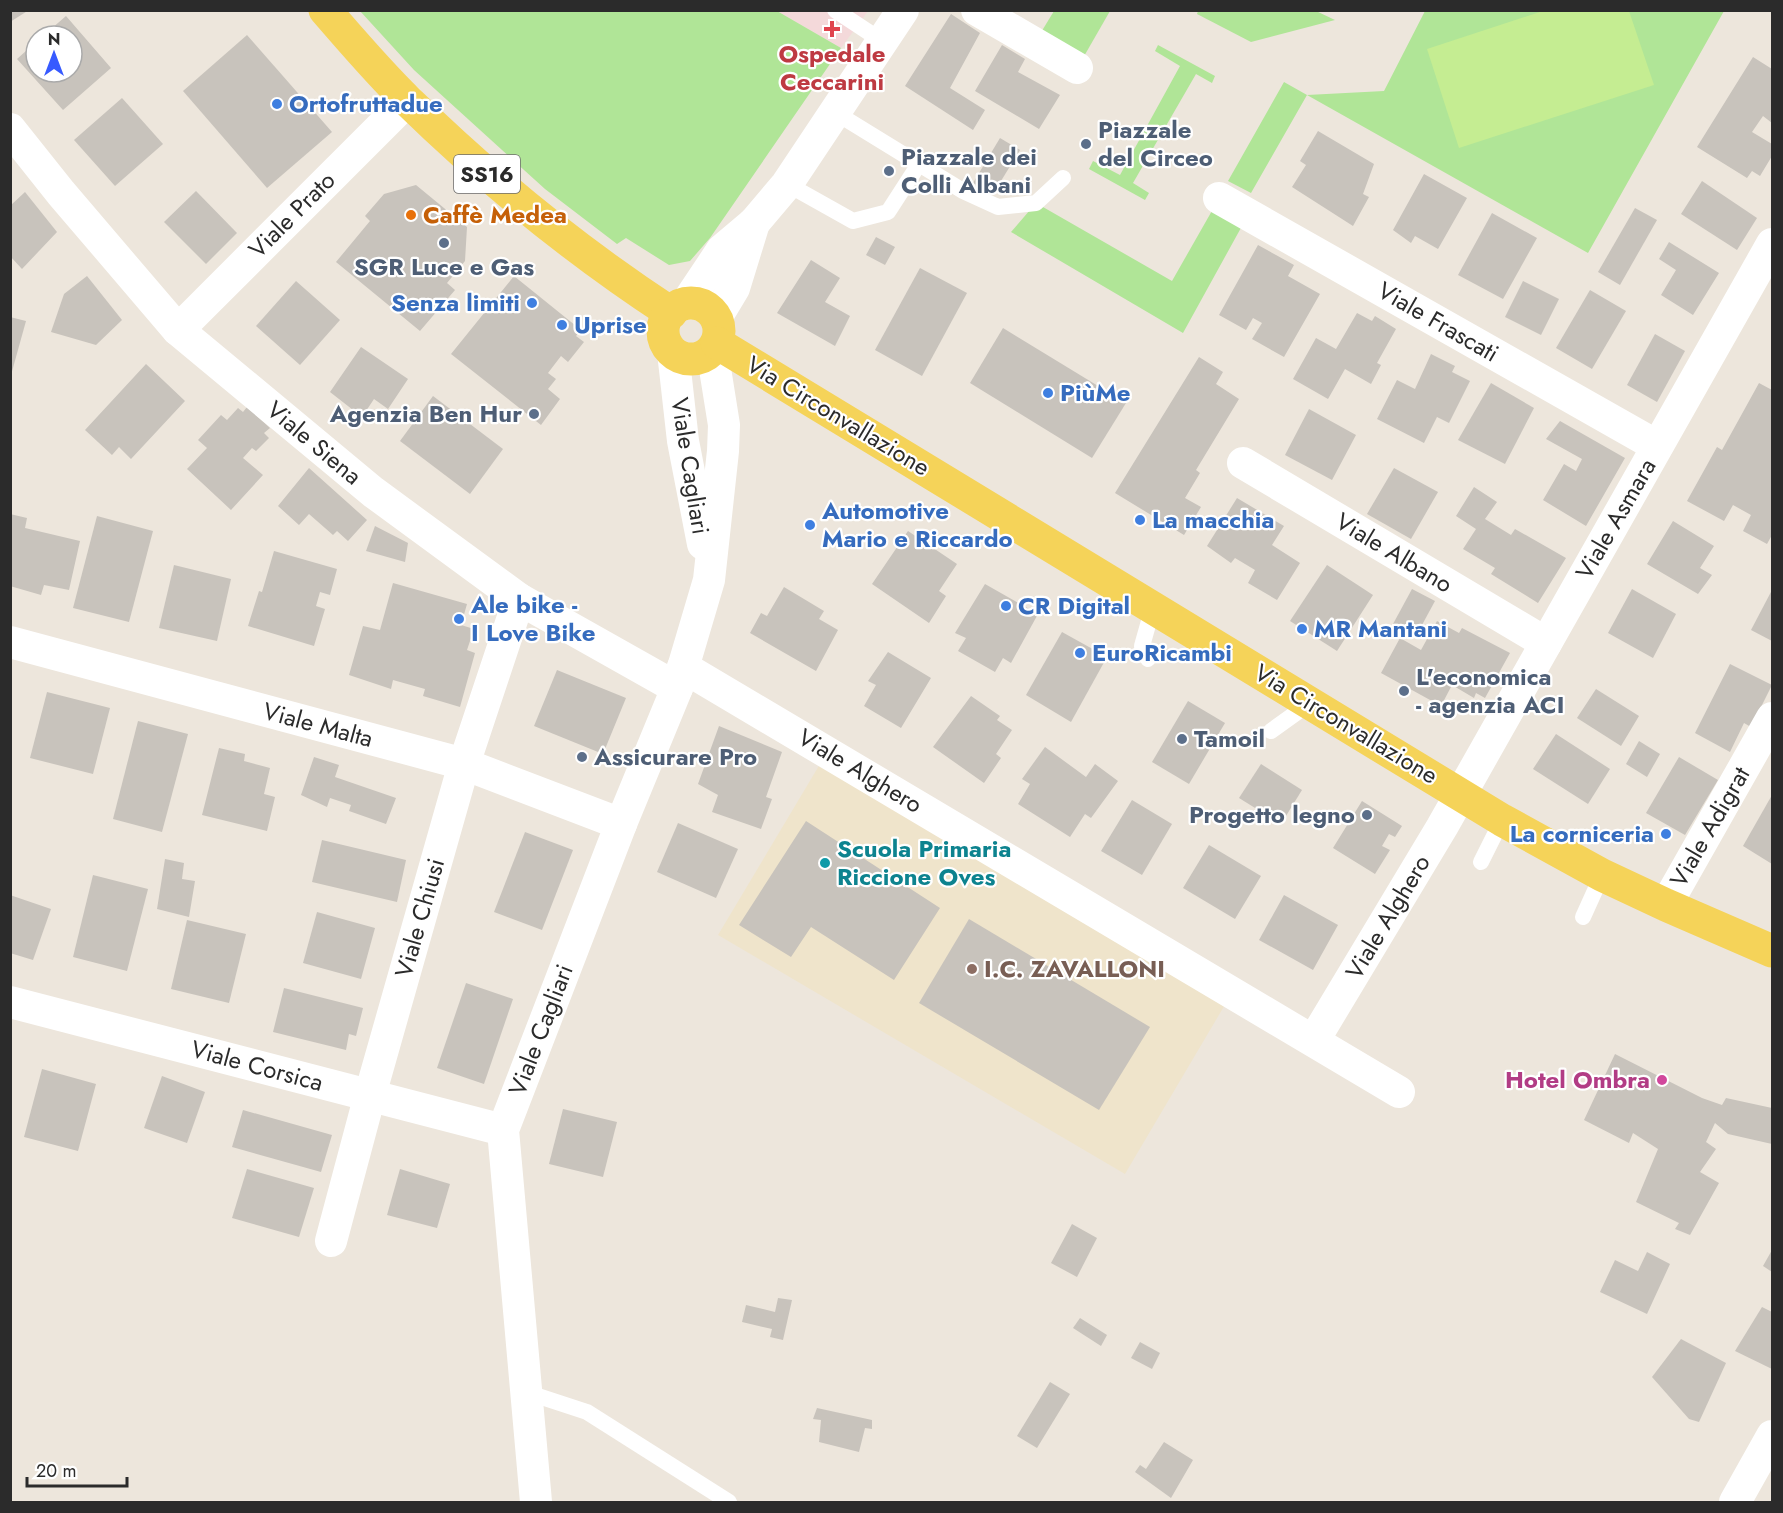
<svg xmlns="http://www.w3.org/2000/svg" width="1783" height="1513" viewBox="0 0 1783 1513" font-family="Jost,sans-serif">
  <rect width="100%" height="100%" fill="#ede6dc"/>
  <polygon fill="#efe4cb" points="820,764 1226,1003 1125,1174 718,935"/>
  <polygon fill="#f4d9da" points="777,11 868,11 841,48"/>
  <g fill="#b0e597">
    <polygon points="360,11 777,11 841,48 710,238 690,261 669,265 626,238 617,244 545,189 414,70"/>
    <polygon points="1054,11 1110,11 1083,58 1040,34"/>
    <polygon points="1198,11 1316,11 1335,20 1251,42 1197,14"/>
    <polygon points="1425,11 1724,11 1588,253 1307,95 1251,193 1228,181 1284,82 1307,95 1384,91"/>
    <polygon points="1158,45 1215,76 1212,83 1196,74 1133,183 1149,193 1145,200 1089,169 1093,161 1120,175 1180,66 1155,51"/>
    <polygon points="1036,203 1172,281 1213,209 1242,226 1183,333 1011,232"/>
  </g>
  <polygon fill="#c5ed92" points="1546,10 1629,11 1654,85 1459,148 1427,49"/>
  <g fill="#c8c3bc">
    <polygon points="10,10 29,10 10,22"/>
    <polygon points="951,14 980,33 950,88 985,110 973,130 905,86"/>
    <polygon points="66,16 111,68 63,110 17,59 36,42 36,72 72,72 72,36 43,36"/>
    <polygon points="247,35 332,132 267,188 183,91"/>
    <polygon points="1002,45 1025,59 1018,72 1060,95 1039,129 975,91"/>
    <polygon points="1753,57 1772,69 1772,123 1763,116 1752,132 1772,144 1772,156 1760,176 1752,171 1747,178 1697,147"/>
    <polygon points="122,98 163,144 115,186 74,140"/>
    <polygon points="1318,131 1374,164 1363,194 1369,197 1353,226 1292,187 1306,165 1300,161"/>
    <polygon points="1000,138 1020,150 993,194 973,183"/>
    <polygon points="1424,174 1467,198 1438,249 1415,236 1411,243 1393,230"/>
    <polygon points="1702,181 1757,218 1737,250 1681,214"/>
    <polygon points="416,185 467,227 465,261 447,283 455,290 420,331 336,262 370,221 365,216 384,194"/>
    <polygon points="196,191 237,233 206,264 164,222"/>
    <polygon points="25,192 57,232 22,269 10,256 10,206"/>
    <polygon points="1635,208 1657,220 1620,285 1598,272"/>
    <polygon points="1492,213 1537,238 1503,299 1458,275"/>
    <polygon points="876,237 895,247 885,265 866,255"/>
    <polygon points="1669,242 1719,273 1693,315 1661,295 1676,270 1659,259"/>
    <polygon points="1258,245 1294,265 1288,276 1320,294 1284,357 1252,339 1262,323 1253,318 1246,330 1219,315"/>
    <polygon points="811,260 840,278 825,302 850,316 835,346 777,313"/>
    <polygon points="920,268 967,293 922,376 875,350"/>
    <polygon points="87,276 122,320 96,345 51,332 64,294"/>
    <polygon points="514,276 581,330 576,336 584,342 568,362 561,356 548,373 556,379 548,389 560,399 541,425 451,354"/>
    <polygon points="296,281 340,320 300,365 256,326"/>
    <polygon points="1523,281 1559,299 1541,335 1505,317"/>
    <polygon points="1590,290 1626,311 1592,369 1556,348"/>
    <polygon points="1357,313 1372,321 1375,316 1396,329 1377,363 1381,365 1371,384 1345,369 1328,399 1293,379 1316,338 1336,349"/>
    <polygon points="10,317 26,321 11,375 10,374"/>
    <polygon points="1003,328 1126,403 1092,458 970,383"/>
    <polygon points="1655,334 1685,351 1657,402 1627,385"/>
    <polygon points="361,347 408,379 388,409 374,399 362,417 330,392"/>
    <polygon points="1431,354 1455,366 1452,372 1470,381 1449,423 1437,417 1424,443 1377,419 1397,380 1415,389"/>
    <polygon points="1199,357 1223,372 1216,384 1239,399 1196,470 1200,473 1185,498 1201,507 1184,535 1115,493"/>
    <polygon points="146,364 185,401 131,459 119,447 112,455 85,430"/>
    <polygon points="1491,383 1534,408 1505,464 1458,440"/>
    <polygon points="1759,383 1772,390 1772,535 1767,544 1743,531 1751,515 1733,505 1724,521 1687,501 1717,447 1722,450"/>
    <polygon points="433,396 503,449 470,494 400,441"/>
    <polygon points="247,407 270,428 264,433 269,438 256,451 252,448 243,458 263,475 231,510 187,469 207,448 198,440 221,415 227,420 238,408 243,412"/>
    <polygon points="1309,409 1356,435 1332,480 1285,455"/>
    <polygon points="1560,421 1625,458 1586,526 1543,500 1564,464 1576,471 1582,459 1546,439"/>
    <polygon points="309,468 367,520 348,541 337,531 333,535 309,514 299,525 278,506"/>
    <polygon points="1394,468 1438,492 1411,539 1367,514"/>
    <polygon points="1474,487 1497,502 1485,519 1511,535 1515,529 1566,558 1538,603 1491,574 1495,568 1463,549 1476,529 1456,516"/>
    <polygon points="1237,498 1284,526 1272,545 1300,563 1277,600 1248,583 1255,570 1235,558 1231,563 1207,546"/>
    <polygon points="10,514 27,518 25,528 80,541 69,590 44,585 41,595 10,586"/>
    <polygon points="97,516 153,531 129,622 73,608"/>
    <polygon points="1673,521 1714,546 1700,568 1712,575 1698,594 1647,564"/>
    <polygon points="375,526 408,543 405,562 366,551"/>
    <polygon points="908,531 957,564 939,591 946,596 929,623 872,584"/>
    <polygon points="274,551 337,569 330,595 320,592 316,606 325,609 314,646 248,626 259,591 262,592"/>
    <polygon points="174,565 231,579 217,641 159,628"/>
    <polygon points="1327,565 1373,595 1337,651 1290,621"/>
    <polygon points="393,583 467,604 461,625 474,629 467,650 475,653 460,707 423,696 425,689 393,680 391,689 349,675 363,626 380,630"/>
    <polygon points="985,584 1038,614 1011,663 1003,658 995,672 958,651 966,638 955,633"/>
    <polygon points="784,587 824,611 819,619 838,630 816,671 750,633 761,613 767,616"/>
    <polygon points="1412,589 1435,601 1416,636 1393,624"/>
    <polygon points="1632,589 1676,614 1653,658 1608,633"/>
    <polygon points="1772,590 1772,641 1751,630"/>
    <polygon points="1437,621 1459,633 1462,628 1510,653 1485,698 1476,693 1474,698 1452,685 1441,706 1381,673 1400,638 1421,650"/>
    <polygon points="1062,632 1107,657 1071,722 1026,695"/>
    <polygon points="888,652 931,678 901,728 864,706 876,685 868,681"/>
    <polygon points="1730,664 1772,685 1751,727 1744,723 1730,752 1695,733"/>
    <polygon points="557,670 626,698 603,754 534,726"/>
    <polygon points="1596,689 1639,716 1621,746 1577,718"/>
    <polygon points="47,692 110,708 93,774 30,758"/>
    <polygon points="971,696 1000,716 997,720 1012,730 996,754 1001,758 984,783 933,747"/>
    <polygon points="1188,701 1225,723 1189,784 1152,762"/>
    <polygon points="138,721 188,734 162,832 113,819"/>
    <polygon points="719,726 782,752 766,797 772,799 761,829 712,812 718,795 698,784"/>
    <polygon points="1556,734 1610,769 1588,804 1533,769"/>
    <polygon points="1639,741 1660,754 1647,777 1626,764"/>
    <polygon points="1045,747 1086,777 1095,764 1118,781 1091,818 1085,814 1070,837 1018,804 1030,784 1022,779"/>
    <polygon points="219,748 245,754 244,761 270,768 264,794 275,797 267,831 202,815"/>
    <polygon points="314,757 339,765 335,777 396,798 386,824 349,811 351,805 330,798 327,807 301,795"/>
    <polygon points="1679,757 1718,780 1685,835 1646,813"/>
    <polygon points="1261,764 1302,790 1281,824 1239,798"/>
    <polygon points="1772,795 1772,864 1743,846"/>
    <polygon points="1132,800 1172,824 1142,875 1101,851"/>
    <polygon points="1362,801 1402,826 1395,837 1389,834 1382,846 1390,850 1375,874 1333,848"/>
    <polygon points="806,821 940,908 894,980 811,927 791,957 739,925"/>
    <polygon points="678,823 738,849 716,898 657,872"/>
    <polygon points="525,832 573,850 542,930 494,912"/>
    <polygon points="322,840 406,860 397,902 312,882"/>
    <polygon points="1209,845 1261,876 1235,919 1183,888"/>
    <polygon points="165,859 184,863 182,879 195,881 189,917 157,909"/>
    <polygon points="93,875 148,889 127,971 73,957"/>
    <polygon points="10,895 51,909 33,960 10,953"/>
    <polygon points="1284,895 1338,925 1313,970 1259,940"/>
    <polygon points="317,912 375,928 361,979 303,963"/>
    <polygon points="969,919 1150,1027 1099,1110 919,1003"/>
    <polygon points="187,920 246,934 229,1003 171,989"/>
    <polygon points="466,983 513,999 484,1084 437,1068"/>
    <polygon points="284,988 363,1008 356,1036 349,1034 346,1050 273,1032"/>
    <polygon points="1615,1054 1702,1098 1722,1105 1726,1098 1772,1108 1772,1144 1728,1134 1715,1123 1706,1142 1716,1149 1700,1172 1719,1183 1690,1235 1675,1229 1679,1223 1636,1202 1658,1149 1633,1133 1629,1143 1584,1120"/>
    <polygon points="42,1069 96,1084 78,1151 24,1137"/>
    <polygon points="162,1076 205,1092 187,1143 144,1128"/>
    <polygon points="563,1109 617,1122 603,1177 549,1164"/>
    <polygon points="243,1110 332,1135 321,1172 232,1147"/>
    <polygon points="247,1169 314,1188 299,1237 232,1218"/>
    <polygon points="400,1169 450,1184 437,1228 387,1215"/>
    <polygon points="1072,1224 1097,1238 1077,1277 1051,1263"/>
    <polygon points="1772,1250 1772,1272 1763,1266"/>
    <polygon points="1647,1252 1670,1264 1647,1314 1600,1292 1615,1260 1638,1271"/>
    <polygon points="778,1298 792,1300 783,1340 770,1337 772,1329 742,1322 746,1305 775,1312"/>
    <polygon points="1762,1307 1772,1312 1772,1369 1735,1351"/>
    <polygon points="1080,1318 1107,1335 1101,1346 1073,1328"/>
    <polygon points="1681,1339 1726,1363 1699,1422 1689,1419 1652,1377"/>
    <polygon points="1140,1342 1160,1353 1152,1369 1131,1358"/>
    <polygon points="1050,1382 1070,1394 1037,1448 1017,1436"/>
    <polygon points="817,1408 872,1420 872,1429 865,1428 859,1452 819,1442 821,1420 813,1419"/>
    <polygon points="1164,1442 1193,1460 1171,1498 1135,1472 1140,1465 1146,1469"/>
  </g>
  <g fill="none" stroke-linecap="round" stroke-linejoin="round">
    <g stroke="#fff" stroke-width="16">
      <polyline points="835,10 882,41"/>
      <polyline points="836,113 963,191 998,207 1036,203 1063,178"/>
      <polyline points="787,184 853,221 888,212 919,164"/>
      <polyline points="1148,659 1142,646 1153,607"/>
      <polyline points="1271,731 1310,703"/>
      <polyline points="1481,862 1502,820"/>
      <polyline points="1583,917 1602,875"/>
      <polyline points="526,1392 587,1412 729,1502"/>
    </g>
    <g stroke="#fff" stroke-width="32">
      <polyline points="977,10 1077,68"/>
      <polyline points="10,129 61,193 178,330 373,492 519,599 677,688"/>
      <polyline points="1219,198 1657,446"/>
      <polyline points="686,304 722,250 754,223 787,184 903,10"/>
      <polyline points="716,318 734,288 754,223"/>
      <polyline points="178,330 408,100"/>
      <polyline points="673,352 683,441 703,544"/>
      <polyline points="1243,463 1546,643"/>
      <polyline points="10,642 464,764 621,824"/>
      <polyline points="683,667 1399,1092"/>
      <polyline points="1666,905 1772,718"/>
      <polyline points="10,1002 503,1130"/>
      <polyline points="1314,1040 1442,827 1772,244"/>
      <polyline points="331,1241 370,1095 464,764 519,599"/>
      <polyline points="536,1502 503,1130 621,824 677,688 709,580 723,451 724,425 712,350"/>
      <polyline points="1735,1502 1772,1436"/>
    </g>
    <g stroke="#f5d359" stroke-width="33">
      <path d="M325 10C352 41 379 73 408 101 489 180 576 251 671 313"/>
      <circle cx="691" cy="331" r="28"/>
      <polyline points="717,343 1502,820 1602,875 1666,905 1772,951"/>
    </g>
  </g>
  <path fill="#e0444e" stroke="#fff" stroke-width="2" d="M829 20h6v6h6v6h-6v6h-6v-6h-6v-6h6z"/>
  <g fill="#3f7fe0" stroke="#fff" stroke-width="2">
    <circle cx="277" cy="104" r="6"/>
    <circle cx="532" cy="303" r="6"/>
    <circle cx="562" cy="325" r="6"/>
    <circle cx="1048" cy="393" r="6"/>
    <circle cx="1140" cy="520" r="6"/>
    <circle cx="810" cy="525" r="6"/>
    <circle cx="1006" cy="606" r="6"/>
    <circle cx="459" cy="619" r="6"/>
    <circle cx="1302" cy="629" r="6"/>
    <circle cx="1080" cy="653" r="6"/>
    <circle cx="1666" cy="834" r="6"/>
  </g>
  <g fill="#5c6f8a" stroke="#fff" stroke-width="2">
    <circle cx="1086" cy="144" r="6"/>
    <circle cx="889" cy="171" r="6"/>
    <circle cx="444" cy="243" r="6"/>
    <circle cx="534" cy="414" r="6"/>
    <circle cx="1404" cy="691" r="6"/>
    <circle cx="1182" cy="739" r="6"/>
    <circle cx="582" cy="757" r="6"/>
    <circle cx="1367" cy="815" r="6"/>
  </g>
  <circle fill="#e8710a" stroke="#fff" stroke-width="2" cx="411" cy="215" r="6"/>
  <circle fill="#0f9aa8" stroke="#fff" stroke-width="2" cx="825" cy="863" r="6"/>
  <circle fill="#8d6e63" stroke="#fff" stroke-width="2" cx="972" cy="969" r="6"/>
  <circle fill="#d1479c" stroke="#fff" stroke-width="2" cx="1662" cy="1080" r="6"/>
  <g text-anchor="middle" stroke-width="4.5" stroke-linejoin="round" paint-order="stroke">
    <rect fill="#fff" stroke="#6b6b6b" stroke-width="1.5" x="454" y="155" width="66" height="38" rx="4.5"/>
    <g font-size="22" font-weight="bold" fill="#2b2b2b">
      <text x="487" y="182">SS16</text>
    </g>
    <g font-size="24" font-weight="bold" fill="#be3a42" stroke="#fff">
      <text x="832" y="62">Ospedale<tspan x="832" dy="28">Ceccarini</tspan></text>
    </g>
    <g font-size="24" font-weight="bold" fill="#366cbe" stroke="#fff" text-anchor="start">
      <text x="289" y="112">Ortofruttadue</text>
      <text x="520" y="311" text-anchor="end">Senza limiti</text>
      <text x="574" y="333">Uprise</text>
      <text x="1060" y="401">PiùMe</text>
      <text x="822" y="519">Automotive<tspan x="822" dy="28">Mario e Riccardo</tspan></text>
      <text x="1152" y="528">La macchia</text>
      <text x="471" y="613">Ale bike -<tspan x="471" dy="28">I Love Bike</tspan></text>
      <text x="1018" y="614">CR Digital</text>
      <text x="1314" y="637">MR Mantani</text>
      <text x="1092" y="661">EuroRicambi</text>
      <text x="1654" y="842" text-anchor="end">La corniceria</text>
    </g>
    <g font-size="24" font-weight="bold" fill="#4e5e75" stroke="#fff" text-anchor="start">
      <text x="1098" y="138">Piazzale<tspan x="1098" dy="28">del Circeo</tspan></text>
      <text x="901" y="165">Piazzale dei<tspan x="901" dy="28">Colli Albani</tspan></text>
      <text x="444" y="275" text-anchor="middle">SGR Luce e Gas</text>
      <text x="522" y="422" text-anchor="end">Agenzia Ben Hur</text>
      <text x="1416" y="685">L'economica<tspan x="1416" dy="28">- agenzia ACI</tspan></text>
      <text x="1194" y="747">Tamoil</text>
      <text x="594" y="765">Assicurare Pro</text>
      <text x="1355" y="823" text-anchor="end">Progetto legno</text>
    </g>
    <g font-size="24" fill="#2b2b2b" stroke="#fff">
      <text transform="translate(292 215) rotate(-45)" y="8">Viale Prato</text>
      <text transform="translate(1438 322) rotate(30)" y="8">Viale Frascati</text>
      <text transform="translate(838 416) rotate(31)" y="8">Via Circonvallazione</text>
      <text transform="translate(314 443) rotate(40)" y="8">Viale Siena</text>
      <text transform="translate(690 466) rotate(81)" y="8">Viale Cagliari</text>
      <text transform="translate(1616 519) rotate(-60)" y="8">Viale Asmara</text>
      <text transform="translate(1394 553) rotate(31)" y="8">Viale Albano</text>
      <text transform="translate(1346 724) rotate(31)" y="8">Via Circonvallazione</text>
      <text transform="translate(318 725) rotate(15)" y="8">Viale Malta</text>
      <text transform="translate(860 771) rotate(31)" y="8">Viale Alghero</text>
      <text transform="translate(1710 827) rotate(-60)" y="8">Viale Adigrat</text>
      <text transform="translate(1388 917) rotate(-59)" y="8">Viale Alghero</text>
      <text transform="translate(420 918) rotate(-74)" y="8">Viale Chiusi</text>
      <text transform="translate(541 1030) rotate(-69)" y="8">Viale Cagliari</text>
      <text transform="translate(257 1066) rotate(15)" y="8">Viale Corsica</text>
    </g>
    <g font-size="24" font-weight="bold" fill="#c56008" stroke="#fff" text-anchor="start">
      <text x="423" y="223">Caffè Medea</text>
    </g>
    <g font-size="24" font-weight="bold" fill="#0d838f" stroke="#fff" text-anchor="start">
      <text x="837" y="857">Scuola Primaria<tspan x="837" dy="28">Riccione Oves</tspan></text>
    </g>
    <g font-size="24" font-weight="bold" fill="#785e54" stroke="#fff" text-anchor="start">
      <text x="984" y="977">I.C. ZAVALLONI</text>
    </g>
    <g font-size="24" font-weight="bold" fill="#b23c85" stroke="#fff" text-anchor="end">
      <text x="1650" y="1088">Hotel Ombra</text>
    </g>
  </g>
  <rect width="1783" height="1513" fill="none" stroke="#2b2b2b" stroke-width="24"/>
  <g transform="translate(54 54)"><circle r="28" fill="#ffffff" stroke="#aaaaaa" stroke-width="1.5"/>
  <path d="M0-4.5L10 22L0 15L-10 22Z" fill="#375aff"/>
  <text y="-9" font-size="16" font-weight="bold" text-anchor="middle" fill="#2b2b2b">N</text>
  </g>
  <path d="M27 1477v9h100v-9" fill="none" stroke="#2b2b2b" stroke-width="3"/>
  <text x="36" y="1477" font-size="18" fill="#2b2b2b" stroke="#ffffff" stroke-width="4.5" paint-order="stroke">20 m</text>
</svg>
